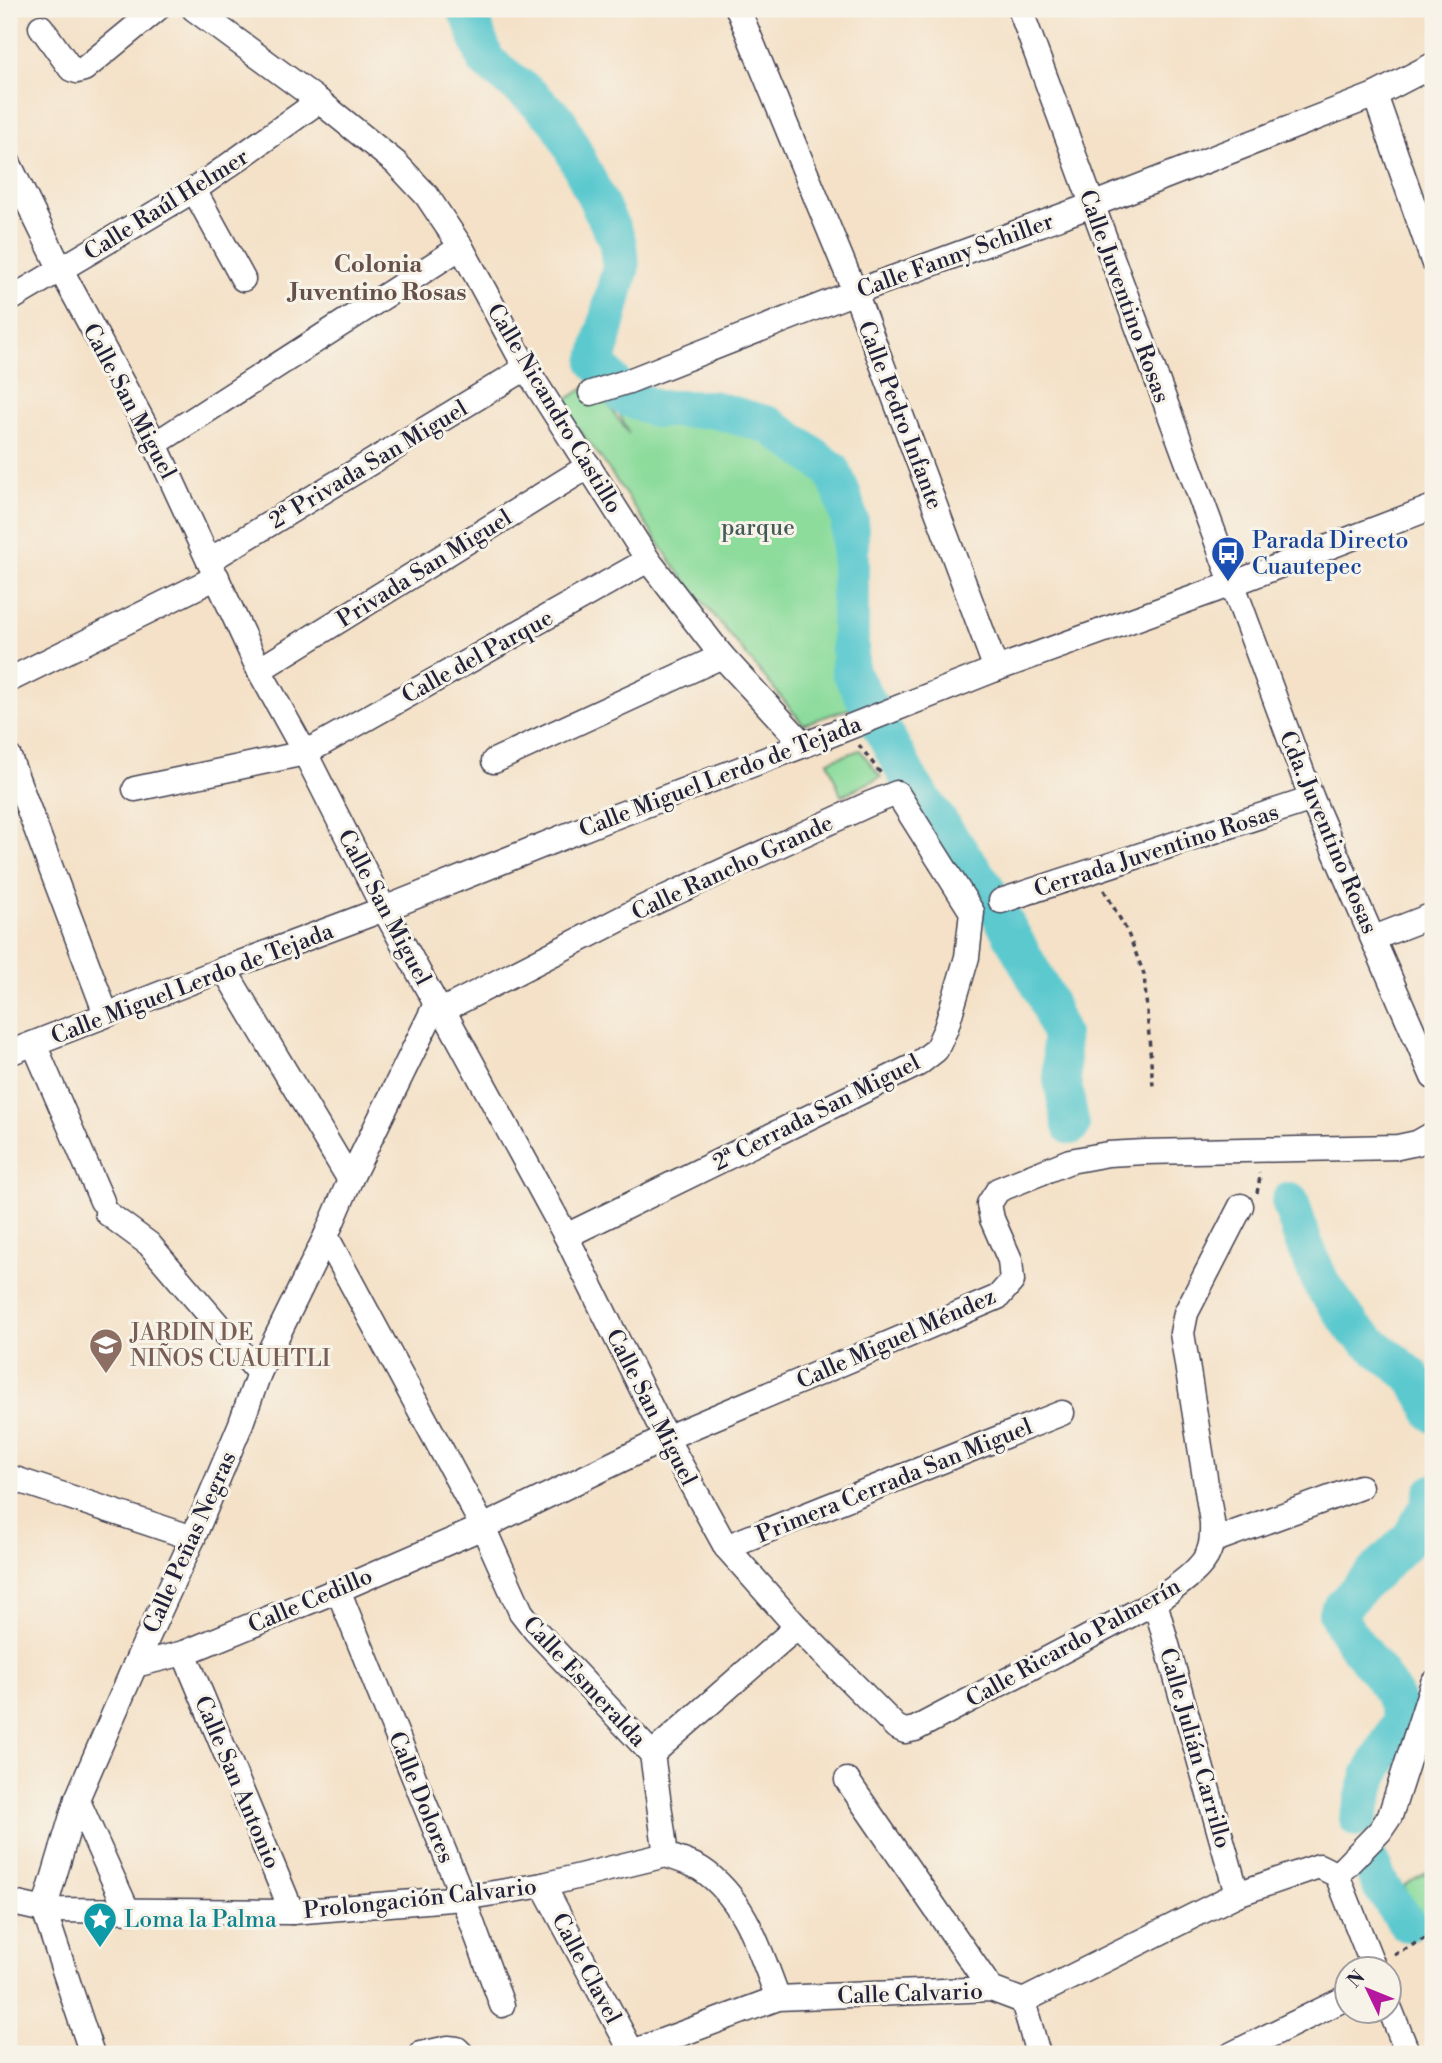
<svg xmlns="http://www.w3.org/2000/svg" width="1442" height="2063" viewBox="0 0 1442 2063" font-family="'Libre Bodoni',serif">
  <rect width="100%" height="100%" fill="#f7f3e8"/>
  <filter id="ink" filterUnits="userSpaceOnUse"><feTurbulence type="fractalNoise" baseFrequency=".0143" numOctaves="2"/><feDisplacementMap in="SourceGraphic" scale="14" xChannelSelector="R" yChannelSelector="G"/><feConvolveMatrix kernelMatrix="1 2 1 2 8 2 1 2 1" color-interpolation-filters="sRGB"/></filter>
  <filter id="wash" filterUnits="userSpaceOnUse"><feTurbulence type="fractalNoise" baseFrequency=".00686" numOctaves="4" result="noise"/><feDisplacementMap in="SourceGraphic" scale="28" xChannelSelector="R" yChannelSelector="G"/><feGaussianBlur stdDeviation="1.57" result="paint"/><feColorMatrix in="noise" values="0 0 0 0 0 0 0 0 0 0 0 0 0 0 0 0 0 1.4 0 .05"/><feComposite in="paint" operator="in"/></filter>
  <g filter="url(#wash)">
    <rect width="100%" height="100%" fill="#f4e1c7"/>
    <g fill="#8ddc9c" stroke="#587f6c" stroke-width="2">
      <polygon points="592,383 629,434 614,403 625,397 657,409 712,409 769,425 807,451 832,470 842,493 850,521 850,671 866,703 803,724 679,573 603,461 560,404"/>
      <polygon points="860,750 881,777 841,796 828,761"/>
      <polygon points="1433,1869 1433,1951 1404,1886"/>
    </g>
    <g fill="none" stroke-linecap="round" stroke-linejoin="round">
      <g stroke="#5bc9cf" stroke-width="38">
        <polyline points="465,9 471,19 486,61 530,95 559,122 617,240 621,266 597,363 625,397 657,409 712,409 769,425 807,451 832,470 842,493 850,521 850,671 912,784 985,887 1045,995 1060,1035 1062,1080 1071,1126"/>
        <polyline points="1290,1201 1303,1241 1322,1285 1355,1330 1412,1376 1429,1402 1433,1413"/>
        <path d="M1358 1818 1370 1776 1402 1720C1393 1677 1354 1652 1337 1613L1360 1587 1410 1538 1428 1508 1433 1493"/>
        <polyline points="1371,1865 1382,1888 1407,1923"/>
      </g>
    </g>
  </g>
  <g filter="url(#ink)">
    <g fill="none" stroke-linecap="round" stroke-linejoin="round">
      <g stroke="#423f50" stroke-width="27">
        <g id="minor">
          <polyline points="194,9 319,101 396,163 427,196 461,247 526,368 648,560 722,656 804,745"/>
          <polyline points="738,9 855,292 996,669"/>
          <polyline points="1020,9 1312,799 1433,1077"/>
          <polyline points="41,27 71,69 77,71 84,69 157,9"/>
          <polyline points="1375,95 1433,261"/>
          <path d="M9 164 61 270 155 444 259 670 305 753 384 909 436 1004 443 1010 566 1236 666 1438 726 1547 797 1627 896 1727 905 1731 915 1729 1155 1602C1172 1589 1202 1571 1209 1551 1213 1541 1212 1532 1212 1522L1182 1333 1186 1313 1241 1206"/>
          <polyline points="194,190 243,279"/>
          <polyline points="9,300 194,190 319,101"/>
          <polyline points="591,393 629,381 855,292 1092,205 1375,95 1433,65"/>
          <polyline points="155,444 461,247"/>
          <polyline points="210,560 526,368"/>
          <polyline points="259,670 589,466"/>
          <polyline points="9,680 217,577"/>
          <polyline points="9,757 106,1014"/>
          <polyline points="494,761 722,656"/>
          <polyline points="135,789 305,753 648,560"/>
          <polyline points="1001,901 1312,799"/>
          <polyline points="1374,938 1433,915"/>
          <polyline points="224,969 350,1180"/>
          <polyline points="443,1010 640,909 869,804 897,793 972,912 967,957 946,1028 936,1050 918,1064 566,1236"/>
          <polyline points="34,1044 102,1201"/>
          <polyline points="9,1053 224,969 384,909 603,821 804,745 996,669 1232,584 1433,507"/>
          <polyline points="107,1213 149,1244 259,1373"/>
          <path d="M326 1236 483 1527 521 1612 535 1630 652 1754 666 1855C677 1859 691 1863 701 1869 745 1898 760 1951 778 1998"/>
          <polyline points="9,1477 193,1538"/>
          <polyline points="1212,1541 1360,1487"/>
          <polyline points="726,1547 1062,1413"/>
          <polyline points="338,1590 463,1898 502,2005"/>
          <polyline points="1155,1602 1237,1894"/>
          <polyline points="184,1653 292,1912"/>
          <polyline points="135,1665 184,1653 338,1590 483,1527 666,1438 998,1297 1012,1281 1010,1260 992,1219 989,1204 998,1190 1070,1161 1108,1154 1145,1152 1398,1147 1417,1143 1433,1134"/>
          <polyline points="652,1754 797,1627"/>
          <polyline points="847,1780 991,1989"/>
          <polyline points="77,1799 127,1910"/>
          <polyline points="1337,1875 1380,1831 1390,1816 1433,1683"/>
          <polyline points="1337,1875 1374,1968"/>
          <polyline points="543,1885 632,2052"/>
          <polyline points="9,1902 44,1910 292,1912 463,1898 543,1885 666,1855"/>
          <polyline points="44,1910 77,1799 135,1665 193,1538 240,1426 259,1373 326,1236 350,1180 436,1004"/>
          <polyline points="44,1910 92,2054"/>
          <polyline points="1023,2001 1038,2054"/>
          <polyline points="1390,2009 1408,2054"/>
          <polyline points="421,2054 448,2048 457,2049 462,2054"/>
          <polyline points="627,2054 778,1998 991,1989 1023,2001 1237,1894 1319,1866 1337,1875"/>
          <polyline points="1232,2054 1348,1997"/>
        </g>
      </g>
      <g stroke="#423f50" stroke-width="3.5" stroke-dasharray="5 5" stroke-linecap="butt">
        <polyline points="859,745 882,775"/>
        <polyline points="1104,890 1127,931 1144,974 1153,1086"/>
        <polyline points="1257,1193 1260,1177 1259,1173"/>
        <polyline points="1394,1955 1433,1934"/>
      </g>
      <use href="#minor" stroke="#fff" stroke-width="24"/>
    </g>
  </g>
  <defs>
    <g id="bus-pin" transform="scale(1.75)"><path d="M0 17L-7.5 6A9.5 9.5 0 1 1 7.5 6Z" fill="#1a4fb4" stroke="#f7f3e8"/><path d="M-5-6H5V4H4V6H2V4H-2V6H-4V4H-5ZM-3.5-4V0h7V-4ZM-3.5 1.2v1.5H-2V1.2ZM2 1.2v1.5H3.5V1.2Z" fill="#fff"/></g>
    <g id="school-pin" transform="scale(1.75)"><path d="M0 17L-7.5 6A9.5 9.5 0 1 1 7.5 6Z" fill="#8d6e63" stroke="#f7f3e8"/><path d="M0-5L7-2L0 1L-7-2ZM-4 1L0 2.5L4 1V4Q0 6-4 4Z" fill="#fff"/></g>
    <g id="sight-pin" transform="scale(1.75)"><path d="M0 17L-7.5 6A9.5 9.5 0 1 1 7.5 6Z" fill="#0f9aa8" stroke="#f7f3e8"/><path d="M0-6L1.8-2.2L6-1.7L2.9 1.2L3.7 5.4L0 3.3L-3.7 5.4L-2.9 1.2L-6-1.7L-1.8-2.2Z" fill="#fff"/></g>
  </defs>
  <g fill-rule="evenodd">
    <use href="#bus-pin" x="1228" y="553"/>
    <use href="#school-pin" x="106" y="1345"/>
    <use href="#sight-pin" x="100" y="1919"/>
  </g>
  <g text-anchor="middle" stroke-width="6" stroke-linejoin="round" paint-order="stroke">
    <g font-size="23" fill="#22223b" stroke="#f7f3e8">
      <text transform="translate(166 204) rotate(-32)" y="8">Calle Raúl Helmer</text>
      <text transform="translate(955 255) rotate(-20)" y="8">Calle Fanny Schiller</text>
      <text transform="translate(1125 296) rotate(70)" y="8">Calle Juventino Rosas</text>
      <text transform="translate(130 401) rotate(62)" y="8">Calle San Miguel</text>
      <text transform="translate(555 408) rotate(59)" y="8">Calle Nicandro Castillo</text>
      <text transform="translate(901 415) rotate(69)" y="8">Calle Pedro Infante</text>
      <text transform="translate(368 464) rotate(-31)" y="8">2ª Privada San Miguel</text>
      <text transform="translate(424 568) rotate(-32)" y="8">Privada San Miguel</text>
      <text transform="translate(477 656) rotate(-29)" y="8">Calle del Parque</text>
      <text transform="translate(720 776) rotate(-21)" y="8">Calle Miguel Lerdo de Tejada</text>
      <text transform="translate(1329 832) rotate(67)" y="8">Cda. Juventino Rosas</text>
      <text transform="translate(1156 850) rotate(-18)" y="8">Cerrada Juventino Rosas</text>
      <text transform="translate(732 867) rotate(-25)" y="8">Calle Rancho Grande</text>
      <text transform="translate(385 907) rotate(62)" y="8">Calle San Miguel</text>
      <text transform="translate(192 983) rotate(-21)" y="8">Calle Miguel Lerdo de Tejada</text>
      <text transform="translate(816 1112) rotate(-27)" y="8">2ª Cerrada San Miguel</text>
      <text transform="translate(896 1338) rotate(-24)" y="8">Calle Miguel Méndez</text>
      <text transform="translate(652 1407) rotate(63)" y="8">Calle San Miguel</text>
      <text transform="translate(894 1480) rotate(-22)" y="8">Primera Cerrada San Miguel</text>
      <text transform="translate(189 1542) rotate(-66)" y="8">Calle Peñas Negras</text>
      <text transform="translate(310 1600) rotate(-23)" y="8">Calle Cedillo</text>
      <text transform="translate(1073 1642) rotate(-29)" y="8">Calle Ricardo Palmerín</text>
      <text transform="translate(585 1681) rotate(47)" y="8">Calle Esmeralda</text>
      <text transform="translate(1196 1748) rotate(74)" y="8">Calle Julián Carrillo</text>
      <text transform="translate(238 1782) rotate(67)" y="8">Calle San Antonio</text>
      <text transform="translate(422 1797) rotate(68)" y="8">Calle Dolores</text>
      <text transform="translate(420 1898) rotate(-6)" y="8">Prolongación Calvario</text>
      <text transform="translate(587 1968) rotate(62)" y="8">Calle Clavel</text>
      <text transform="translate(910 1993) rotate(-2)" y="8">Calle Calvario</text>
    </g>
    <g font-size="23" fill="#425a58" stroke="#f7f3e8">
      <text x="758" y="535">parque</text>
    </g>
    <g font-size="23" fill="#164399" stroke="#f7f3e8" text-anchor="start">
      <text x="1252" y="548">Parada Directo<tspan x="1252" dy="26">Cuautepec</tspan></text>
    </g>
    <g font-size="23" fill="#785e54" stroke="#f7f3e8" text-anchor="start">
      <text x="130" y="1340">JARDIN DE<tspan x="130" dy="26">NIÑOS CUAUHTLI</tspan></text>
    </g>
    <g font-size="23" fill="#0d838f" stroke="#f7f3e8" text-anchor="start">
      <text x="124" y="1927">Loma la Palma</text>
    </g>
    <g font-size="24" font-weight="bold" fill="#65504a" stroke="#f7f3e8">
      <text x="378" y="272">Colonia<tspan x="378" dy="28">Juventino Rosas</tspan></text>
    </g>
  </g>
  <rect width="1442" height="2063" fill="none" stroke="#f7f3e8" stroke-width="35"/>
  <g transform="translate(1368 1990) rotate(313)"><circle r="33" fill="#f7f3e8" stroke="#a29fa3" stroke-width="2"/>
  <path d="M0-5L12 26L0 18L-12 26Z" fill="#b5179e"/>
  <text y="-10" font-size="19" font-weight="bold" text-anchor="middle" fill="#22223b">N</text>
  </g>
</svg>
